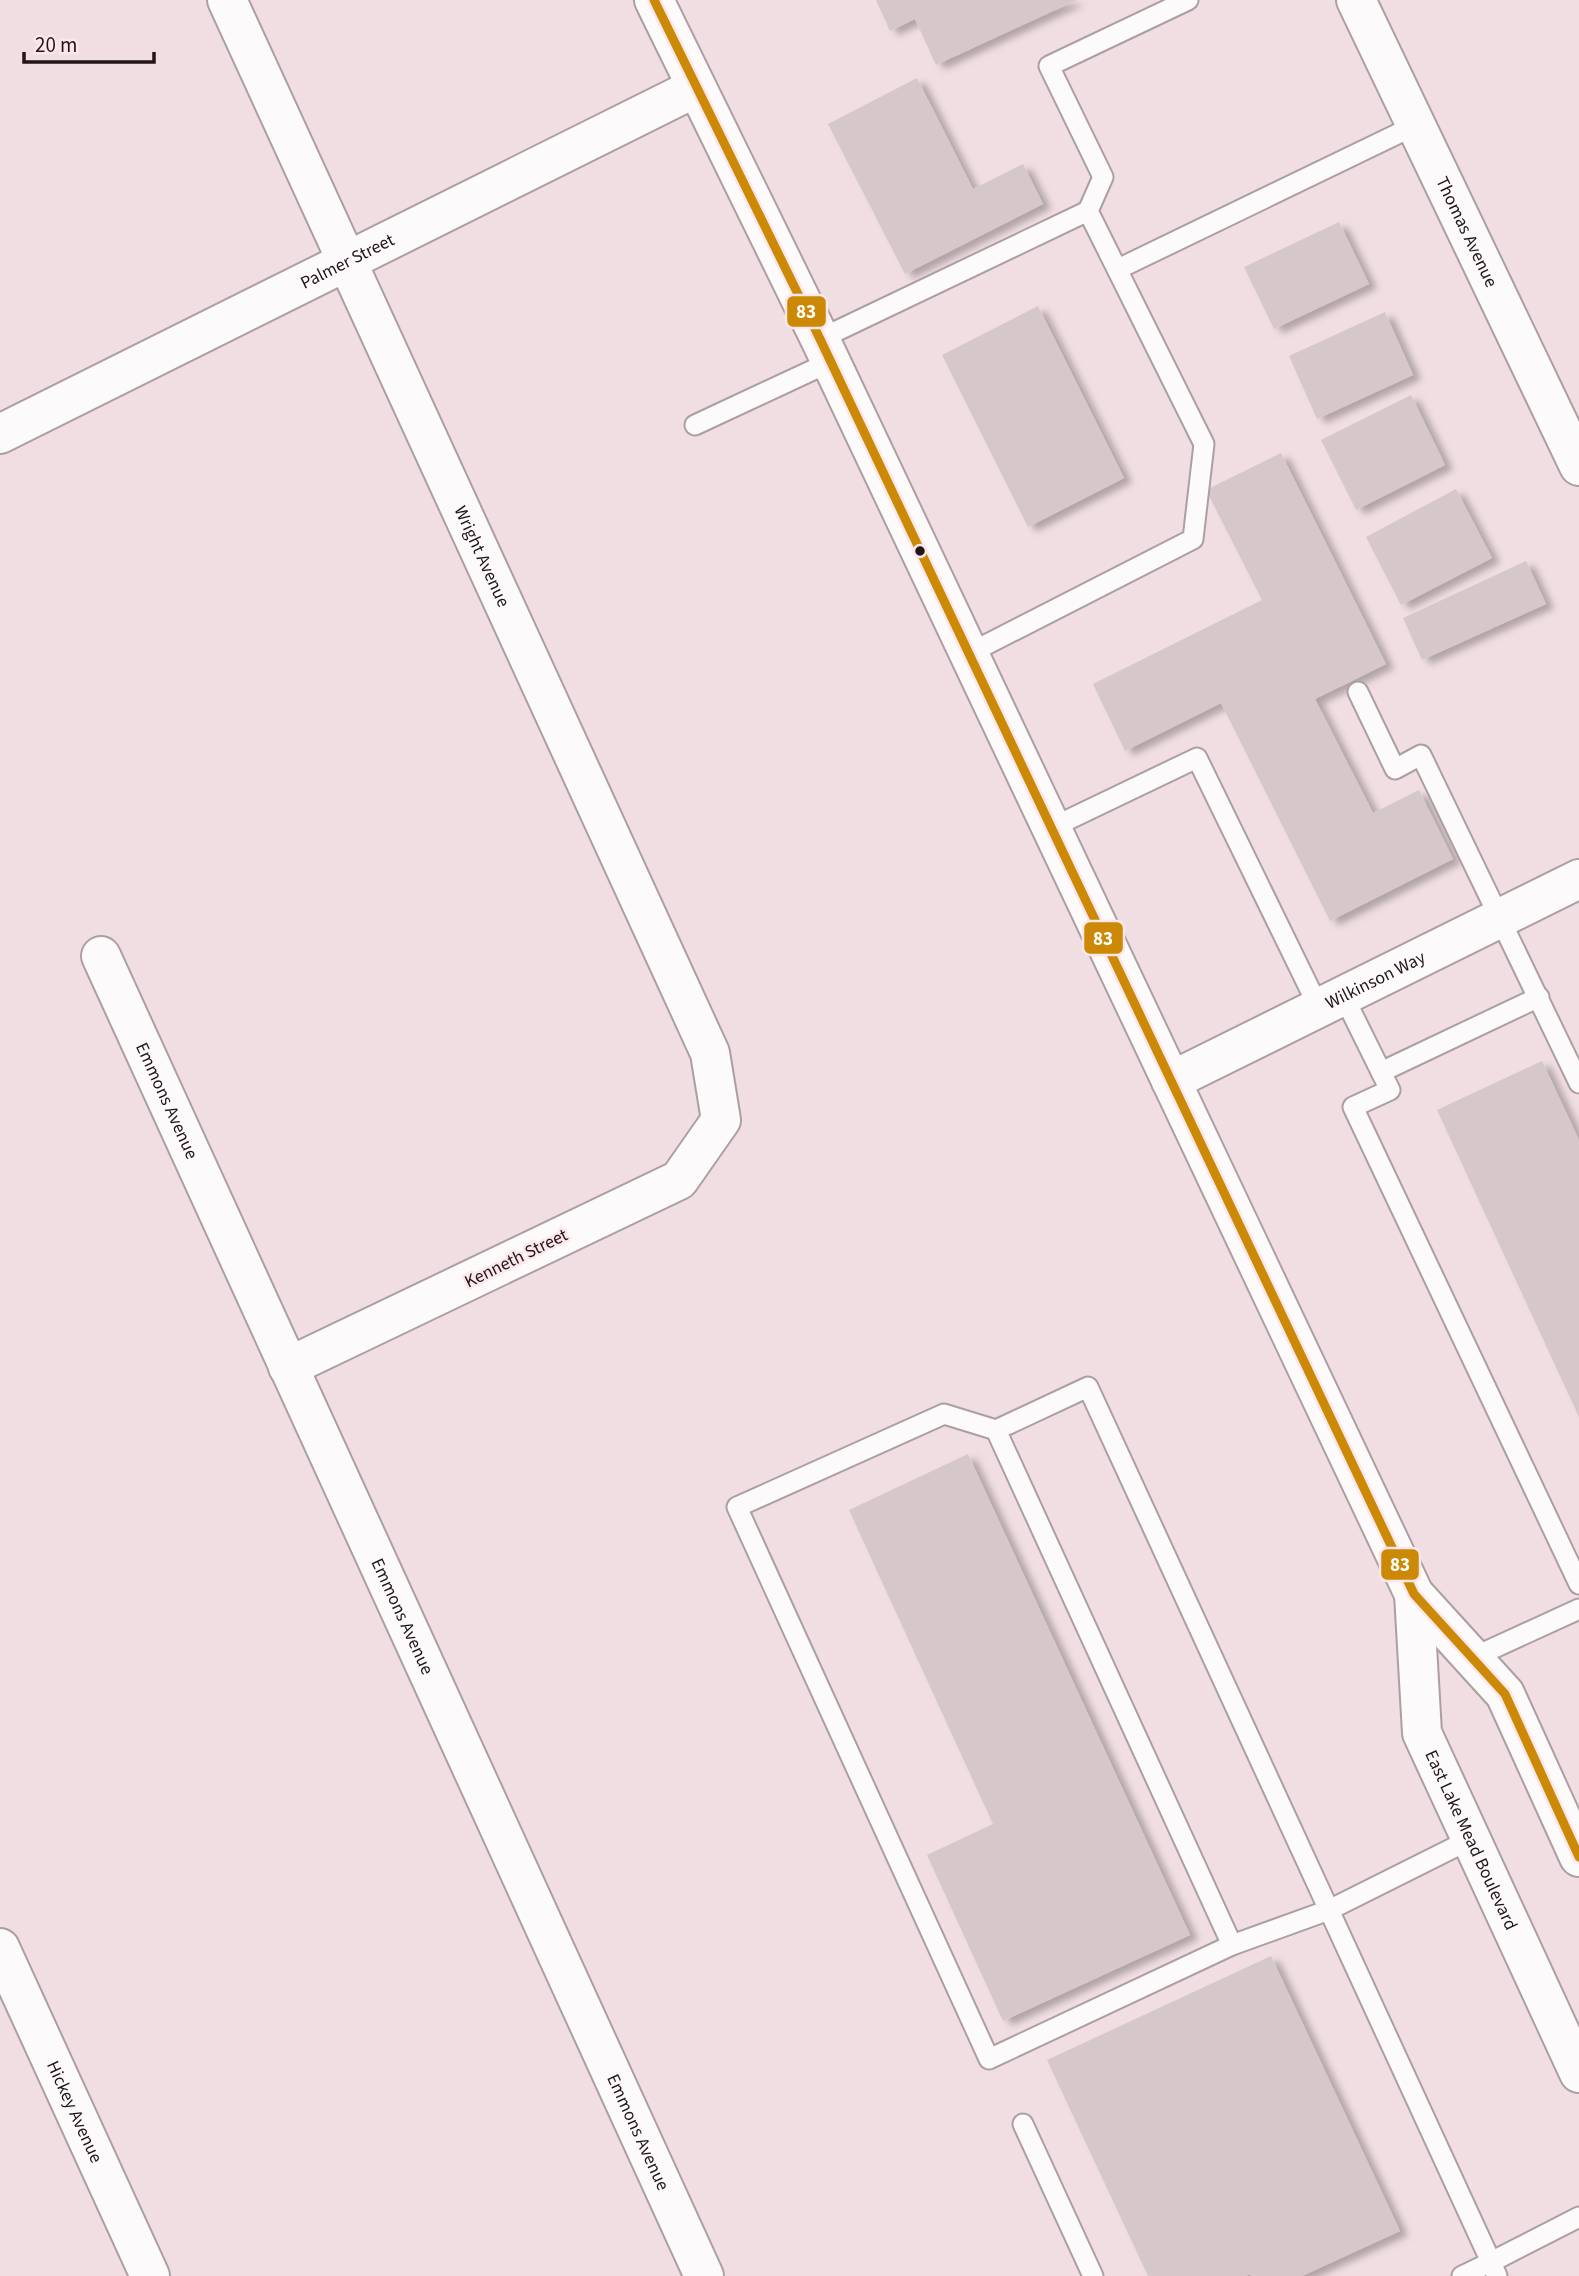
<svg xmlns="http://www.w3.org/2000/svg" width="1579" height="2276" viewBox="0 0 1579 2276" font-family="'Source Sans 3',sans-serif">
  <defs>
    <filter id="shadow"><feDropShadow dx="8" dy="4.5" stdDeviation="3.5" flood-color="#0004"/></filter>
  </defs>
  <rect width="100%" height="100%" fill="#f0dee2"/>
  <g fill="#d5c7ca" filter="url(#shadow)">
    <polygon points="876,0 1077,0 936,65 915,19 890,31"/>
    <polygon points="917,78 973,189 1023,164 1043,204 905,274 828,124"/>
    <polygon points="1339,222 1369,284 1274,329 1244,267"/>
    <polygon points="1038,306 1124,478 1028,527 942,355"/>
    <polygon points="1385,312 1413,375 1317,419 1289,356"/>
    <polygon points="1411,395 1445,465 1356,510 1321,440"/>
    <polygon points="1281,453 1386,664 1315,699 1373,813 1419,790 1453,859 1330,921 1221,703 1125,751 1093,684 1262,600 1206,490"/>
    <polygon points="1456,489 1492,558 1401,605 1366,537"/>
    <polygon points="1526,561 1546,604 1422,660 1403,618"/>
    <polygon points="1542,1061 1579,1140 1579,1417 1437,1110"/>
    <polygon points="968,1454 1190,1935 1003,2021 927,1855 993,1824 849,1510"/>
    <polygon points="1271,1956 1400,2231 1302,2276 1251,2276 1250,2274 1246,2276 1148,2276 1047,2060"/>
  </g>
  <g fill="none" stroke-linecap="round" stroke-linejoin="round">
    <g stroke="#ac9fa2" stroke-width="23">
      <g id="lane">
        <polyline points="1088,211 1103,177 1049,66 1188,0"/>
        <polyline points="1118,269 1416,125"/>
        <polyline points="820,339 1088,211 1204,444 1193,539 968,654"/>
        <polyline points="695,425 830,362"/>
        <polyline points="1358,692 1395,769 1421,755 1579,1083"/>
        <polyline points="1051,828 1197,758 1319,1008"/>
        <polyline points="1343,995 1390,1090 1353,1107 1579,1584"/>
        <polyline points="1381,1072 1539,997"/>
        <polygon points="1088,1387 1329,1910 1232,1945 996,1430"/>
        <polyline points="996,1430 944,1414 737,1507 989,2059 1232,1945"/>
        <polyline points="1472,1658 1579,1609"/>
        <polyline points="1023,2124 1093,2276"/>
        <polyline points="1462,2276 1491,2262 1329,1910 1471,1839"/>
        <polyline points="1497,2276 1491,2262 1579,2217"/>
      </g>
    </g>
    <g stroke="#ac9fa2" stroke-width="42">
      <g id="street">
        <path id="s1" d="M227 0 710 1053 721 1120 679 1180 288 1367"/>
        <path id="s2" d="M1356 0 1579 466"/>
        <path id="s3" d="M0 434 695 88"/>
        <path id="s4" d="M101 956 704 2276"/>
        <path id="s5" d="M1171 1081 1579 879"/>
        <path id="s6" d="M0 1948 150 2276"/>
      </g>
    </g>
    <g stroke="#ac9fa2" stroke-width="42">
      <g id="primary">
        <polyline points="654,0 820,339 1414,1594 1505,1694 1579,1857"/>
        <path id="s7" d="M1414 1594 1422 1733 1579 2073"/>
      </g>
    </g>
    <use href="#lane" stroke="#fdfafb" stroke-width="19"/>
    <use href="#street" stroke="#fdfafb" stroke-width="38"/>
    <use href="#primary" stroke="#fdfafb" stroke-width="38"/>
    <g stroke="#fce7eb" stroke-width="14">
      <polyline id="bus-1" points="654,0 820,339 1414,1594 1505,1694 1579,1857"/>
    </g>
    <use href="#bus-1" stroke="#cc8905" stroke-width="9"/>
  </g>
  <circle fill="#211518" stroke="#fce7eb" stroke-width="2.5" cx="920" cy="551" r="6"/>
  <g text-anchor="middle" stroke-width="5" stroke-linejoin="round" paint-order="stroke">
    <g font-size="18" fill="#211518" stroke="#fce7eb">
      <text dy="6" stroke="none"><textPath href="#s2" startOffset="257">Thomas Avenue</textPath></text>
      <text dy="6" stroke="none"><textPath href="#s3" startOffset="388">Palmer Street</textPath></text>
      <text dy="6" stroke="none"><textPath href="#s1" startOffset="612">Wright Avenue</textPath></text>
      <text dy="6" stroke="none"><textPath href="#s5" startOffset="228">Wilkinson Way</textPath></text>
      <text dy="6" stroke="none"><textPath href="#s4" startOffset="159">Emmons Avenue</textPath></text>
      <text transform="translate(516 1258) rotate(-26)" y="6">Kenneth Street</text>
      <text dy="6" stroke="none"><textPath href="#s4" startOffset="726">Emmons Avenue</textPath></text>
      <text dy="6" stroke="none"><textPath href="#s7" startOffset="257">East Lake Mead Boulevard</textPath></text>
      <text dy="6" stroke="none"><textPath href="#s6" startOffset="180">Hickey Avenue</textPath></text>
      <text dy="6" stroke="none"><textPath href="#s4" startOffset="1293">Emmons Avenue</textPath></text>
    </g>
  </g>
  <g stroke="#fce7eb" stroke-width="2.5">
    <rect x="786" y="295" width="41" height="33" rx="7" fill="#cc8905"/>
    <rect x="1083" y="921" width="41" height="34" rx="7" fill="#cc8905"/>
    <rect x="1380" y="1548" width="40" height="33" rx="7" fill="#cc8905"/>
  </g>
  <g font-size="19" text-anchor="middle" font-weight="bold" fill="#fff">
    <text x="806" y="318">83</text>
    <text x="1103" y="945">83</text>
    <text x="1400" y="1571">83</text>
  </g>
  <path d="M24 52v10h130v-10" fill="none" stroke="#211518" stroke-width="3.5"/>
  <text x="35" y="52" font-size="21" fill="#211518" stroke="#fce7eb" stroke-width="5" paint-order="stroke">20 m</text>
</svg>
